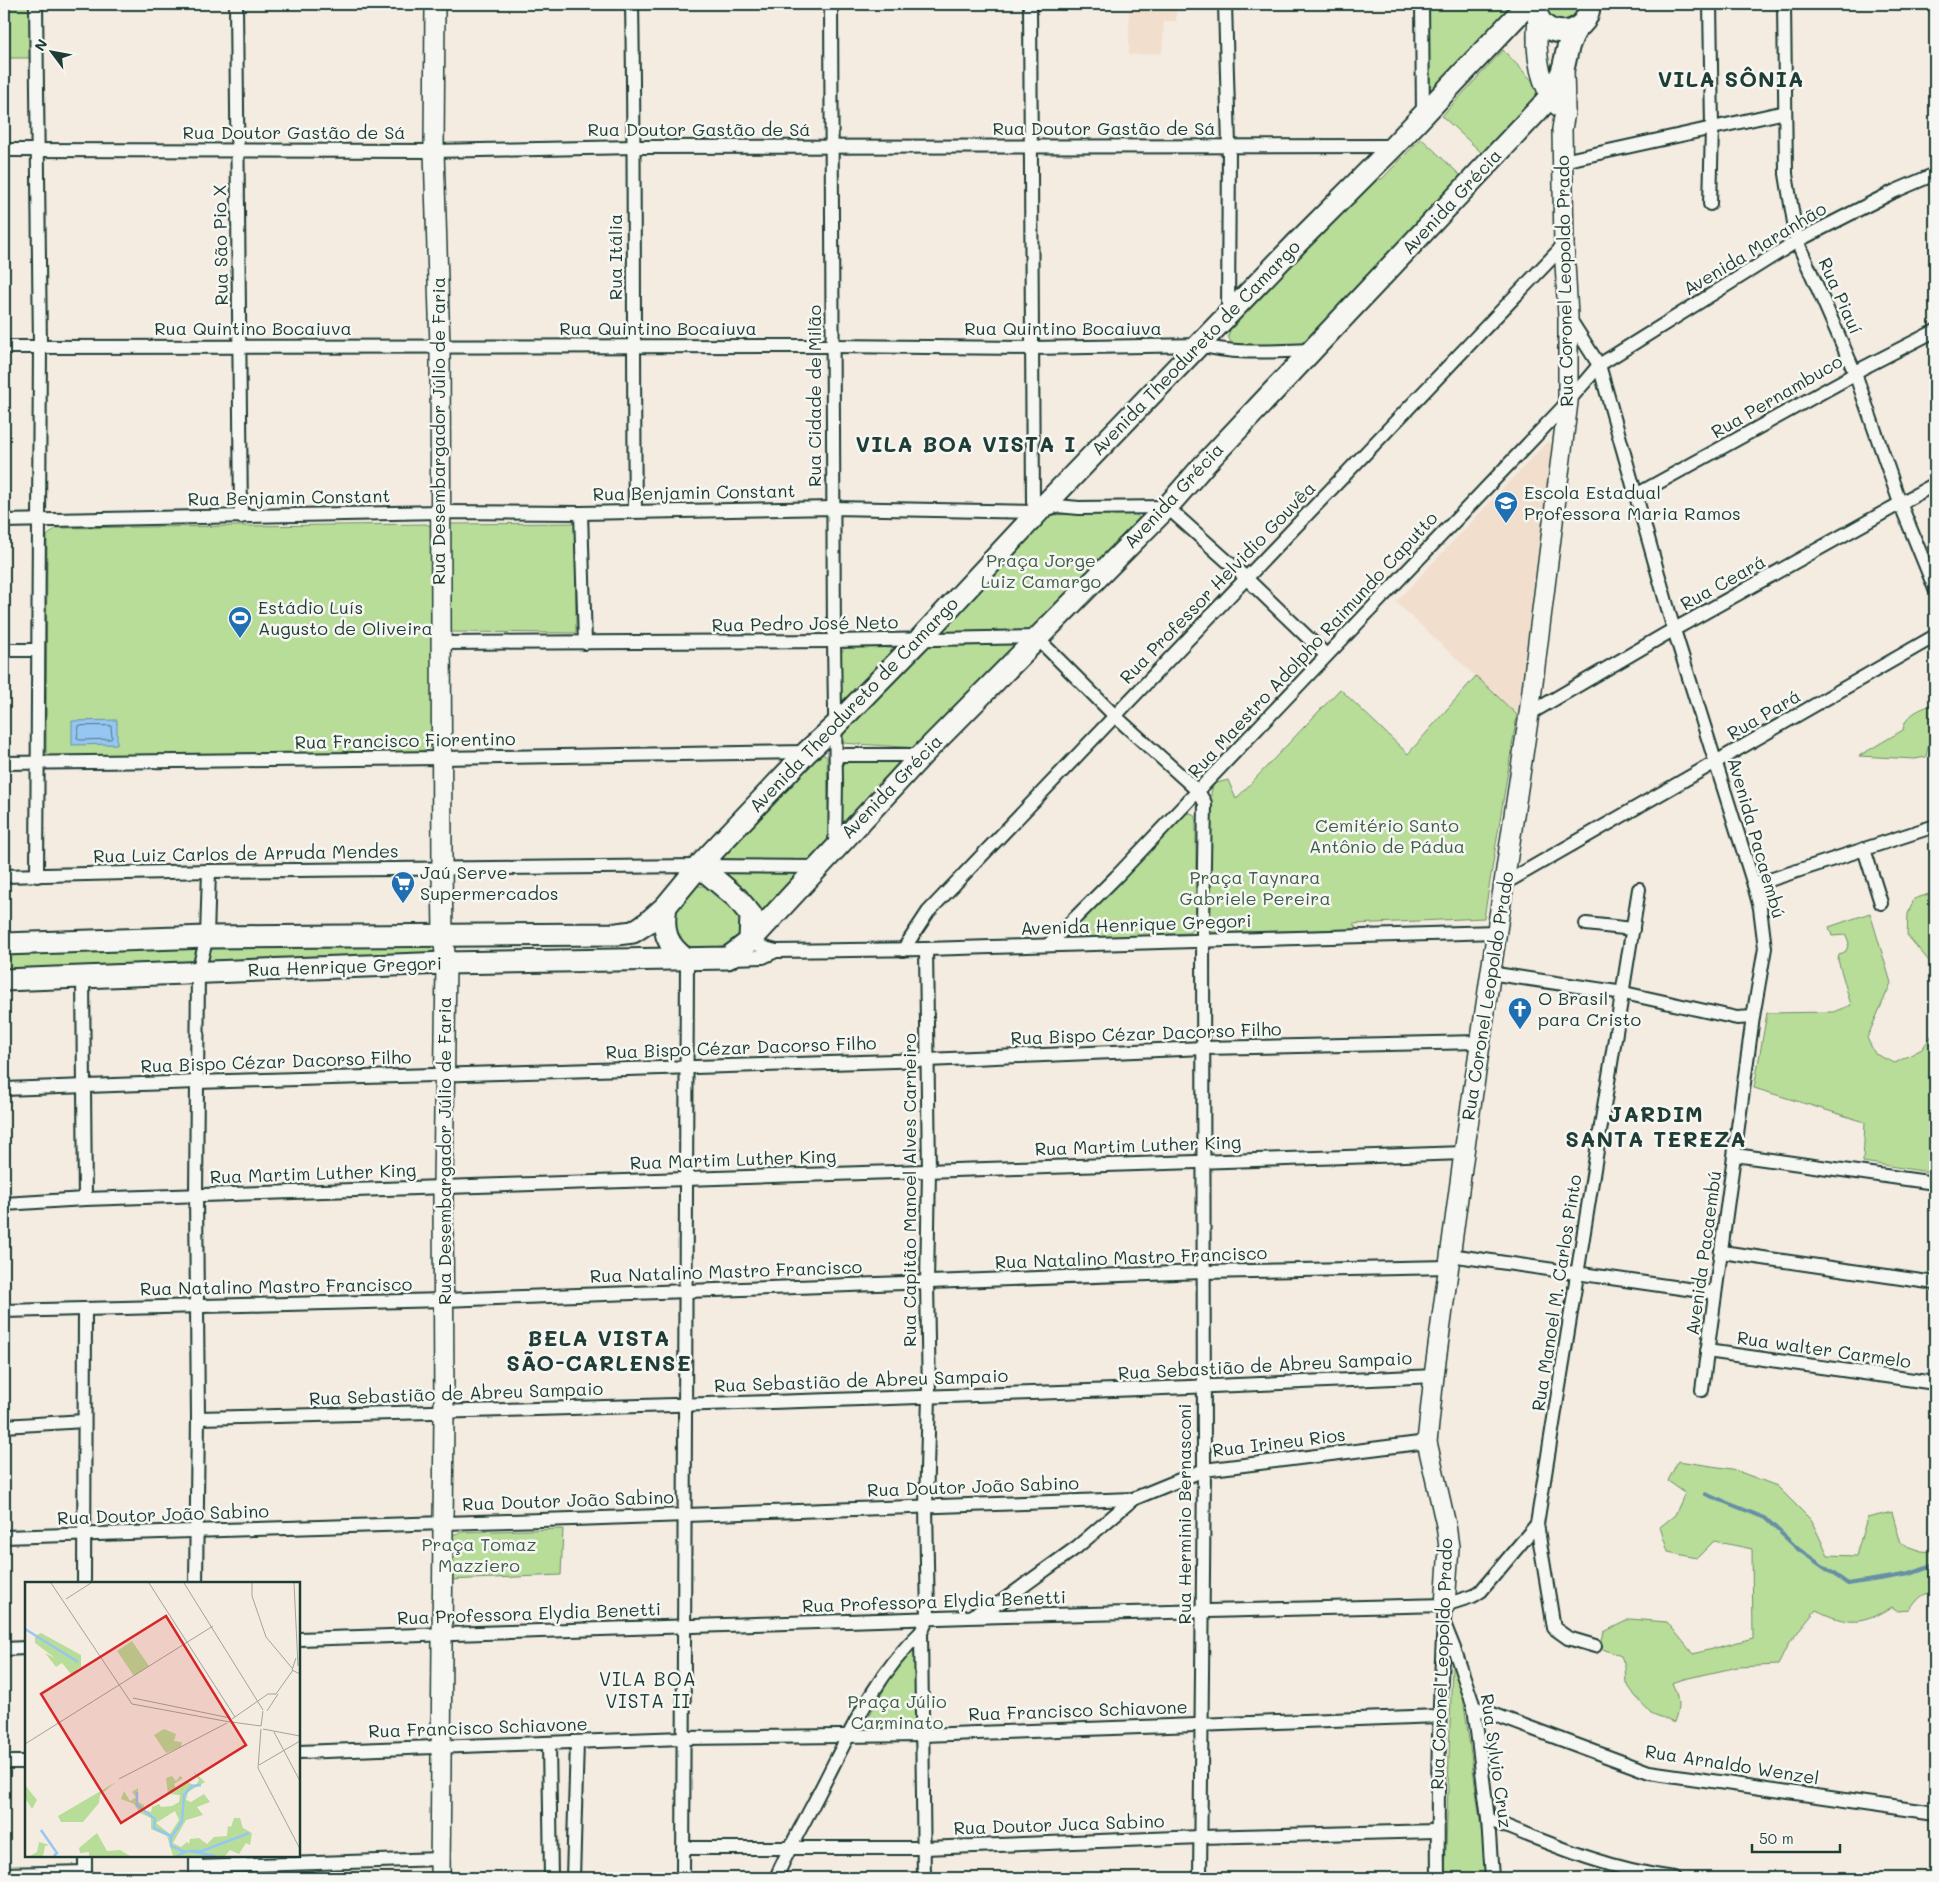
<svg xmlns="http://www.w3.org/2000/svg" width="1939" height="1882" viewBox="0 0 1939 1882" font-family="Mali,sans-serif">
  <rect width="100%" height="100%" fill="#f4ebe1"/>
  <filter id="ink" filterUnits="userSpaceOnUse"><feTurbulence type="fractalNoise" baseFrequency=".02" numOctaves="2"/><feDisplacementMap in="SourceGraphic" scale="10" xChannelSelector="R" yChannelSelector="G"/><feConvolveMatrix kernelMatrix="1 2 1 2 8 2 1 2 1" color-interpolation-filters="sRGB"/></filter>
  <g filter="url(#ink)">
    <g fill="#f1decc">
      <polygon points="1129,4 1176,4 1176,21 1164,21 1162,53 1129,55"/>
      <polygon points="1548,441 1552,446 1517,715 1396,602"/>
    </g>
    <g fill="#b8dd98" stroke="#6c8d66">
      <rect x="4" y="4" width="27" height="54"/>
      <polygon points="1428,4 1522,4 1430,94"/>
      <polygon points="1544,4 1580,4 1577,16 1567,23 1551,19"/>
      <polygon points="1503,50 1541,90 1483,154 1442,116"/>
      <polygon points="1421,138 1462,177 1309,347 1232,345 1228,336 1231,327 1373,179 1382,179"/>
      <polygon points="1135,513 1139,518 1031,632 949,634 943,631 943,628 1047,515"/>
      <polygon points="575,523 576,633 449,632 450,524"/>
      <polygon points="426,524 431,526 434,531 433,743 428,749 419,752 48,757 46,752 47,536 56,528"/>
      <polygon points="1015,642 1019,644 918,748 842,743 844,730 926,646"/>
      <polygon points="854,644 897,649 837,717 841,653 845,648"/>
      <polygon points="1476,676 1517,715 1484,918 1353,924 1357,929 1213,933 1210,928 1211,793 1213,784 1228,780 1236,799 1340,689 1408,754"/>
      <path d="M1935 704V740L1928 747 1926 757 1915 759 1859 756 1903 730C1905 714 1922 708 1935 704Z"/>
      <polygon points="821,755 825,755 827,757 829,843 814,863 718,863"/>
      <polygon points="905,758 842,837 841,760"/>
      <path d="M1185 812 1193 814 1196 819V924L1194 929 1189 933 1083 939C1077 935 1074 931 1078 924Z"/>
      <polygon points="714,868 807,869 760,924"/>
      <path d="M698 886H707L737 904C741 922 746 928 733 943 719 947 689 953 679 939 674 933 674 919 672 911L680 900Z"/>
      <polygon points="1935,892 1935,971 1929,961 1907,935 1908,914 1914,899"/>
      <polygon points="1870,913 1891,983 1867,1038 1875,1054 1895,1063 1922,1049 1935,1031 1935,1173 1863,1162 1865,1122 1754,1088 1767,1013 1833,1012 1851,1005 1838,960 1839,955 1846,951 1849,943 1846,935 1832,936 1829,927"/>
      <polygon points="435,940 437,970 4,977 4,950"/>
      <path d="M1678 1461 1732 1469 1777 1486 1811 1520 1828 1555 1856 1556 1867 1518 1892 1512 1901 1544 1921 1551 1935 1552V1593C1923 1591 1916 1601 1910 1610L1898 1611 1892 1607C1862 1626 1847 1625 1816 1610L1789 1643 1778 1665 1738 1667 1684 1679 1672 1683C1679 1699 1680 1707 1674 1723L1651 1713 1636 1697 1626 1683 1625 1666 1621 1656 1600 1648 1604 1632 1630 1619 1667 1622 1693 1654 1753 1638 1752 1549 1714 1541 1697 1558 1668 1552 1660 1527 1675 1515 1685 1493 1668 1481Z"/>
      <polygon points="563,1529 561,1575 450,1580 451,1540 453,1535 460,1532"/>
      <polygon points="915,1648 919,1652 920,1729 869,1733 866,1721 889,1681"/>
      <polygon points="1452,1664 1457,1664 1460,1675 1488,1878 1445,1878"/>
    </g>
    <polygon fill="#96c6f2" stroke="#668fa6" points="117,720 117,744 72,745 72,721"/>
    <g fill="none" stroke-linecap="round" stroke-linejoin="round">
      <polygon stroke="#4f7480" stroke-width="1" points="111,726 112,737 111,739 80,740 77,738 79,726"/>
      <polyline stroke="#668fa6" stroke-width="4" points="1705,1494 1765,1518 1798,1549 1848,1584 1910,1574 1935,1565"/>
      <g stroke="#1f3d34" stroke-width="16">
        <g id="street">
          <polyline points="36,4 40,346 37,876"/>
          <polyline points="236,4 241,517"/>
          <path d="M632 4C635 173 633 342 635 511"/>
          <polyline points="831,4 834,641 836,782 835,848"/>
          <polyline points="1030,4 1033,502 1038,512"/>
          <polyline points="1225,4 1229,146 1228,314"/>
          <polyline points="1422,4 1423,116"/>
          <polyline points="1710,4 1712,128 1710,204"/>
          <polyline points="1784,4 1786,174 1797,241 1855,373 1900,503 1935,589"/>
          <polyline points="4,150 434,151 635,147 1394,146"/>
          <polyline points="1563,161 1785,112"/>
          <polyline points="1569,318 1599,365 1674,630 1754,885 1760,908 1765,948 1753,1017 1702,1390"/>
          <path d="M4 347 832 346 1032 348 1200 345C1235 355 1276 351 1312 350"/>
          <polyline points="1636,495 1846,379 1861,369 1935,331"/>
          <polyline points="581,513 585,643"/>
          <polyline points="4,521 440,512 581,513 833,508 1038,512 1057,506 1079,508 1167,507 1246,578 1326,655"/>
          <polyline points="440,643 834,641 1036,637 1115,716 1198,791 1205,803 1203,924 1204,1470 1200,1878"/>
          <polyline points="4,650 38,650"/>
          <polyline points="1529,714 1664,635 1935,484"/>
          <polyline points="836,755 922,755"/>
          <polyline points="4,763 441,758 807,752"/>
          <polyline points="1864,849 1881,903"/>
          <polyline points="4,876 209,871 699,866 817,867"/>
          <polyline points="1505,883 1935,636"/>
          <polyline points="1754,885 1935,826"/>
          <polyline points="1586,924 1633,929"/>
          <polyline points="750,941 765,948 776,951 926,949 1496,932"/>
          <path d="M1048 945 1116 877 1568 402C1578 389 1589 378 1599 365L1797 241 1893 192 1935 174"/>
          <polyline points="903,950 928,912 1564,245"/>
          <polyline points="731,958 763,957 776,951"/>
          <polyline points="1489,973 1624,993 1737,1018 1753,1017"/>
          <polyline points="83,976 85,1199"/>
          <polyline points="4,1089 197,1082 927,1060 1204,1048 1479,1042"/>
          <polyline points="1735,1155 1935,1183"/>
          <polyline points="4,1204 85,1199 1464,1153"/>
          <polyline points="1722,1252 1935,1283"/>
          <polyline points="1450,1255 1715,1293"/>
          <polyline points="4,1311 444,1300 1203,1272 1449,1267"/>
          <polyline points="1707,1351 1935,1383"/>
          <path d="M198 1418C610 1408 1022 1396 1434 1376"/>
          <polyline points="4,1426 84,1421"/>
          <path d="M4 1537C380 1527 757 1512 1133 1499"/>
          <polyline points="84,1583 85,1309"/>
          <polyline points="196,1583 198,1418 196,1195 198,972 207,937 209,871"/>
          <polyline points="973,1615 1001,1602 1077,1547 1133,1499 1204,1470 1427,1442"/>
          <polyline points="1445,1626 1455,1651 1474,1707 1488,1819 1492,1878"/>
          <polyline points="299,1639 969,1617 1445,1605 1473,1596 1481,1591 1537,1524"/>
          <polyline points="1595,1646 1568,1638 1554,1628 1537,1524 1639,889"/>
          <polyline points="4,1649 26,1648"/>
          <polyline points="1474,1707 1649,1772 1935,1813"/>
          <polyline points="549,1743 551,1878"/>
          <polyline points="299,1752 683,1738 923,1735 1439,1716"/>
          <polyline points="4,1762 26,1762"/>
          <path d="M1488 1819C1550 1844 1607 1869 1674 1878"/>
          <polyline points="683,1848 925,1848 1201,1837 1436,1831"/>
          <polyline points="196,1867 440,1859"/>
          <polyline points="4,1874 85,1872"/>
          <polyline points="85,1878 85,1856"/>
          <polyline points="196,1878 196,1856"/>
          <polyline points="573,1878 577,1742"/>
          <polyline points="683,1878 687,960"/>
          <path d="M776 1878C788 1849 805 1821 819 1793 848 1737 874 1676 921 1632"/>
          <polyline points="924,1878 921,1632 928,1619 926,1506 929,1396 927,1283 929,1171 926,949"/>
          <path d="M1438 1878C1437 1787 1439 1696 1445 1605"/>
        </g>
      </g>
      <g stroke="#1f3d34" stroke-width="22">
        <g id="secondary">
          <polyline points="435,4 434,151 440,347 442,869 443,934 446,963 443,1187 444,1412 440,1878"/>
          <path d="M1538 17C1535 47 1537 82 1558 106"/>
          <polyline points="1445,1605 1449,1547 1446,1525 1427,1442 1434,1376 1464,1153 1529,714 1568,402 1568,316 1564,245 1562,129 1565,112 1564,68"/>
        </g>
      </g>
      <g stroke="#1f3d34" stroke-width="25">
        <g id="primary">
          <path d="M1536 4C1534 41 1590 41 1589 4"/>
          <polyline points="699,866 737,898 751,915 750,941"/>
          <path d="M666 906C662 931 666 945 687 960"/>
          <polyline points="4,944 207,937 617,934 633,932 647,923 666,906 699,866 807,752 834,727 919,640 1038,512 1297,243 1394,146 1528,4"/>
          <path d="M4 980 446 963 728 958 750 941 922 755 1167 507 1203 466 1541 107C1552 95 1560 82 1564 65 1567 51 1569 40 1577 28"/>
        </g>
      </g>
      <use href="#street" stroke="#f6f6f2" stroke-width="12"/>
      <use href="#secondary" stroke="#f6f6f2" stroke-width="19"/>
      <use href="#primary" stroke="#f6f6f2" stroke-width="21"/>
    </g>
  </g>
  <defs>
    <g id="school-pin" transform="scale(1.25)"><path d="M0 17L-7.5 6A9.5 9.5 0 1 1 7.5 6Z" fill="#1f6fb2" stroke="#f6f6f2"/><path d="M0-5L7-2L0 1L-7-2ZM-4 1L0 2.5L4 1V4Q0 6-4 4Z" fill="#fff"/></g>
    <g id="stadium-pin" transform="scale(1.25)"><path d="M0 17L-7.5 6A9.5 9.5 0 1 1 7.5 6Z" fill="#1f6fb2" stroke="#f6f6f2"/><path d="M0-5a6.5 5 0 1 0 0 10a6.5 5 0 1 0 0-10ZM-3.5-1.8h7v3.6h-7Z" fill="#fff"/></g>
    <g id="supermarket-pin" transform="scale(1.25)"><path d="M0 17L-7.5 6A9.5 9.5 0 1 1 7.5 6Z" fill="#1f6fb2" stroke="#f6f6f2"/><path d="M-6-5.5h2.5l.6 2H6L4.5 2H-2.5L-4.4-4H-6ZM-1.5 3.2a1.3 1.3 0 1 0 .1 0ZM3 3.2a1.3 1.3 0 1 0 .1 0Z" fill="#fff"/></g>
    <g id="church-pin" transform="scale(1.25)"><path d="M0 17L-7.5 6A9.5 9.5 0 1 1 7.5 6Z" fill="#1f6fb2" stroke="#f6f6f2"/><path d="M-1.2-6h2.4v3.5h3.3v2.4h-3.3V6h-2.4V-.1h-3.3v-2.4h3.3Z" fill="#fff"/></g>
  </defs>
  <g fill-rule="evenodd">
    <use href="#school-pin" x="1506" y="503"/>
    <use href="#stadium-pin" x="240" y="618"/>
    <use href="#supermarket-pin" x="403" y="883"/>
    <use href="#church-pin" x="1520" y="1009"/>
  </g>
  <g text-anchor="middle" stroke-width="5" stroke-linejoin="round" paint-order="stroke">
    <g font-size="18" fill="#1f3d34" stroke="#f6f6f2">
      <text x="1104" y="135">Rua Doutor Gastão de Sá</text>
      <text x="699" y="136">Rua Doutor Gastão de Sá</text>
      <text x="294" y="139">Rua Doutor Gastão de Sá</text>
      <text transform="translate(1452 202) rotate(-47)" y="6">Avenida Grécia</text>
      <text transform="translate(221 245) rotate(-91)" y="6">Rua São Pio X</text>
      <text transform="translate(1755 249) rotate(-31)" y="6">Avenida Maranhão</text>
      <text transform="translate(616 257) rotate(-90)" y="6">Rua Itália</text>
      <text transform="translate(1565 281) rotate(-91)" y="6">Rua Coronel Leopoldo Prado</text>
      <text transform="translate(1840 296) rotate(66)" y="6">Rua Piauí</text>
      <text x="253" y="335">Rua Quintino Bocaiuva</text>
      <text x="658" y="335">Rua Quintino Bocaiuva</text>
      <text x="1063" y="335">Rua Quintino Bocaiuva</text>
      <text transform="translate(1196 348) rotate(-46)" y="6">Avenida Theodureto de Camargo</text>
      <text transform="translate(815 396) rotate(-90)" y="6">Rua Cidade de Milão</text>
      <text transform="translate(1777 397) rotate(-30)" y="6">Rua Pernambuco</text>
      <text transform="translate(439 431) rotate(-90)" y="6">Rua Desembargador Júlio de Faria</text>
      <text transform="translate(694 493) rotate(-1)" y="6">Rua Benjamin Constant</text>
      <text transform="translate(1174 496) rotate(-47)" y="6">Avenida Grécia</text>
      <text transform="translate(289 498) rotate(-1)" y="6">Rua Benjamin Constant</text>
      <text transform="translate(1218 583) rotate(-46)" y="6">Rua Professor Helvidio Gouvêa</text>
      <text transform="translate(1723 583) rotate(-29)" y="6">Rua Ceará</text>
      <text transform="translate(805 624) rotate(-1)" y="6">Rua Pedro José Neto</text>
      <text transform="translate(1313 645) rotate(-47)" y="6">Rua Maestro Adolpho Raimundo Caputto</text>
      <text transform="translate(854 705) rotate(-46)" y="6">Avenida Theodureto de Camargo</text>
      <text transform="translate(1764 715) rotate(-30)" y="6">Rua Pará</text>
      <text transform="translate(405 741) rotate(-1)" y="6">Rua Francisco Fiorentino</text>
      <text transform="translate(892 787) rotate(-46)" y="6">Avenida Grécia</text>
      <text transform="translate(1756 838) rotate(74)" y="6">Avenida Pacaembú</text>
      <text transform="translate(246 854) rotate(-1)" y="6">Rua Luiz Carlos de Arruda Mendes</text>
      <text transform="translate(1136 925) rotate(-2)" y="6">Avenida Henrique Gregori</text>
      <text transform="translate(345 967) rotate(-2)" y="6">Rua Henrique Gregori</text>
      <text transform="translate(1488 996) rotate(-81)" y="6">Rua Coronel Leopoldo Prado</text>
      <text transform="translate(1146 1034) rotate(-2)" y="6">Rua Bispo Cézar Dacorso Filho</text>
      <text transform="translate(741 1048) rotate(-2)" y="6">Rua Bispo Cézar Dacorso Filho</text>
      <text transform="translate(276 1062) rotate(-2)" y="6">Rua Bispo Cézar Dacorso Filho</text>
      <text transform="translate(1138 1146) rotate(-2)" y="6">Rua Martim Luther King</text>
      <text transform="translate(445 1151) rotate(-90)" y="6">Rua Desembargador Júlio de Faria</text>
      <text transform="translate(733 1160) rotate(-2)" y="6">Rua Martim Luther King</text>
      <text transform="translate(313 1174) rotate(-2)" y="6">Rua Martim Luther King</text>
      <text transform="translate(910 1190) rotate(-90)" y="6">Rua Capitão Manoel Alves Carneiro</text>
      <text transform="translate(1704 1253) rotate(-82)" y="6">Avenida Pacaembú</text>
      <text transform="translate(1131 1258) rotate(-2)" y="6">Rua Natalino Mastro Francisco</text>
      <text transform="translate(726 1272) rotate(-2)" y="6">Rua Natalino Mastro Francisco</text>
      <text transform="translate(276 1287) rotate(-1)" y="6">Rua Natalino Mastro Francisco</text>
      <text transform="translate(1557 1293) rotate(-81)" y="6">Rua Manoel M. Carlos Pinto</text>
      <text transform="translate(1824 1350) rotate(8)" y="6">Rua walter Carmelo</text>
      <text transform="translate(1265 1366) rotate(-3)" y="6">Rua Sebastião de Abreu Sampaio</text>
      <text transform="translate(861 1381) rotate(-2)" y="6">Rua Sebastião de Abreu Sampaio</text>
      <text transform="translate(456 1394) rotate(-2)" y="6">Rua Sebastião de Abreu Sampaio</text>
      <text transform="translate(1279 1443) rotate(-7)" y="6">Rua Irineu Rios</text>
      <text transform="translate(973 1487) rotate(-2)" y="6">Rua Doutor João Sabino</text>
      <text transform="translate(568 1501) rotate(-2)" y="6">Rua Doutor João Sabino</text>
      <text transform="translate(1185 1514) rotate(-90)" y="6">Rua Herminio Bernasconi</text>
      <text transform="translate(163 1515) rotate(-2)" y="6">Rua Doutor João Sabino</text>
      <text transform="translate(934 1602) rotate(-2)" y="6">Rua Professora Elydia Benetti</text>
      <text transform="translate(529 1614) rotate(-2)" y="6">Rua Professora Elydia Benetti</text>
      <text transform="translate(1442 1664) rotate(-88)" y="6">Rua Coronel Leopoldo Prado</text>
      <text transform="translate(1078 1711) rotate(-2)" y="6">Rua Francisco Schiavone</text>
      <text transform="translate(478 1728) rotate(-2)" y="6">Rua Francisco Schiavone</text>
      <text transform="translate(1496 1761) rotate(82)" y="6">Rua Sylvio Cruz</text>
      <text transform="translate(1732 1765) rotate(9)" y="6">Rua Arnaldo Wenzel</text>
      <text transform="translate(1059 1825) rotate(-2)" y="6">Rua Doutor Juca Sabino</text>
    </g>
    <g font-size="18" fill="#1f3d34" stroke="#f6f6f2" text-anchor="start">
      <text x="1524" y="499">Escola Estadual<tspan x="1524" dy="21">Professora Maria Ramos</tspan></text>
      <text x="258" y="614">Estádio Luís<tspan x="258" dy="21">Augusto de Oliveira</tspan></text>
      <text x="420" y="879">Jaú Serve<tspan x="420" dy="21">Supermercados</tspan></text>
      <text x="1538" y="1005">O Brasil<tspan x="1538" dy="21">para Cristo</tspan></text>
    </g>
    <g font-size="18" fill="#3e5d48" stroke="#f6f6f2">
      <text x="1041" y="567">Praça Jorge<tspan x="1041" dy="21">Luiz Camargo</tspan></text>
      <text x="1387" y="832">Cemitério Santo<tspan x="1387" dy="21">Antônio de Pádua</tspan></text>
      <text x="1255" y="884">Praça Taynara<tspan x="1255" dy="21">Gabriele Pereira</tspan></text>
      <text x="479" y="1551">Praça Tomaz<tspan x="479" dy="21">Mazziero</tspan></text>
      <text x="897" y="1708">Praça Júlio<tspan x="897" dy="21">Carminato</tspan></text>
    </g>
    <g font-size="19" letter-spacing="1" fill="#1f3d34" stroke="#f6f6f2">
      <text x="648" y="1686">VILA BOA<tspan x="648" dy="22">VISTA II</tspan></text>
    </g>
    <g font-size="22" font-weight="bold" letter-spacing="1" fill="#1f3d34" stroke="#f6f6f2">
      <text x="1731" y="87">VILA SÔNIA</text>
      <text x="966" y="452">VILA BOA VISTA I</text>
      <text x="1656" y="1122">JARDIM<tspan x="1656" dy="25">SANTA TEREZA</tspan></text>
      <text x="599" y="1346">BELA VISTA<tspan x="599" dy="25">SÃO-CARLENSE</tspan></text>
    </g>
  </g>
  <g transform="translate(25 1582)">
    <rect width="275" height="275" fill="#f4ebe1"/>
    <path d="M16 51 56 73V85L51 88 44 85 53 89 46 92 37 81 31 85 20 71 30 76 10 61V54ZM107 59 124 84 109 94 92 69ZM139 147 151 152 149 159 157 160 156 165 141 171 129 153ZM168 189 180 200 163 210 161 218 166 220 179 212 185 220 172 225 178 233 161 238 148 261 156 265 162 260 164 262 165 257 174 256 182 262 189 255 202 254 203 244 206 245 209 236H215L218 246 227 251 225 263 221 261 214 272 205 268 200 274H148L142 254 126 247V236L115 231 109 222 96 217 99 209 105 219 111 215 107 210 113 206V220L119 223 118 228 126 230 127 225 134 222 136 225 147 224 154 220 155 213 143 212 141 196 147 194 151 199 155 194 158 196 149 202 151 206 161 199 170 204 174 198ZM150 229 154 238 145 252 131 241ZM91 200 75 213 74 221 58 240H36L33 234ZM0 203 12 218 7 227 0 216ZM72 251 82 269 95 268 105 274H64V270L55 271 54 266ZM14 260 24 263 20 264 18 274H5L12 270Z" fill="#b8dd98" fill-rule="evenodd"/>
    <path fill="none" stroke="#96c6f2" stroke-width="2.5" d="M0 47 53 80M112 210V223L130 237 129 246 146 254M16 248 32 271 29 274M165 269 190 274M160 270 146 264V256L157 239 159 213 167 204 176 203M152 274 162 269H177L224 251"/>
    <path fill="none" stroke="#9fa59c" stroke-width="1" d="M26 1 107 122 205 140M124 1 210 135M159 1 238 128M227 1V14L241 55 267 86M269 1 273 84M41 17 66 1M271 76 267 88 275 92M108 116 205 136M242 129 253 112M207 137 243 112H251L268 88M206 140 236 144M236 144 238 129M236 147 233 186 275 267M238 147 275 154M249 150 275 199M0 162 188 44M234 183 275 159M94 197 202 141"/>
    <path fill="#d62828" fill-opacity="0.15" stroke="#d62828" stroke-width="2.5" d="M141 34 221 163 96 241 16 112Z"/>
    <rect width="275" height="275" fill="none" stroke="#1f3d34" stroke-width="2.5"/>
  </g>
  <rect width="1939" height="1882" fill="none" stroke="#f6f6f2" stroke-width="20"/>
  <rect x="10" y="10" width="1919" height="1862" fill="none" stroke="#1f3d34" stroke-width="2" filter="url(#ink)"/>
  <g transform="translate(52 52) rotate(302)" stroke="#f6f6f2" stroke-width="4" paint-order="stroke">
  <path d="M0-4L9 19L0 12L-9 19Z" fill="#1f3d34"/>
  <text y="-8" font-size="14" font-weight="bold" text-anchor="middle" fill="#1f3d34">N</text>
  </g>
  <path d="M1752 1844v8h88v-8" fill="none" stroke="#1f3d34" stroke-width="2.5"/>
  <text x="1759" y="1844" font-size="15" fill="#1f3d34" stroke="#f6f6f2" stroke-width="4" paint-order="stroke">50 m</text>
</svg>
